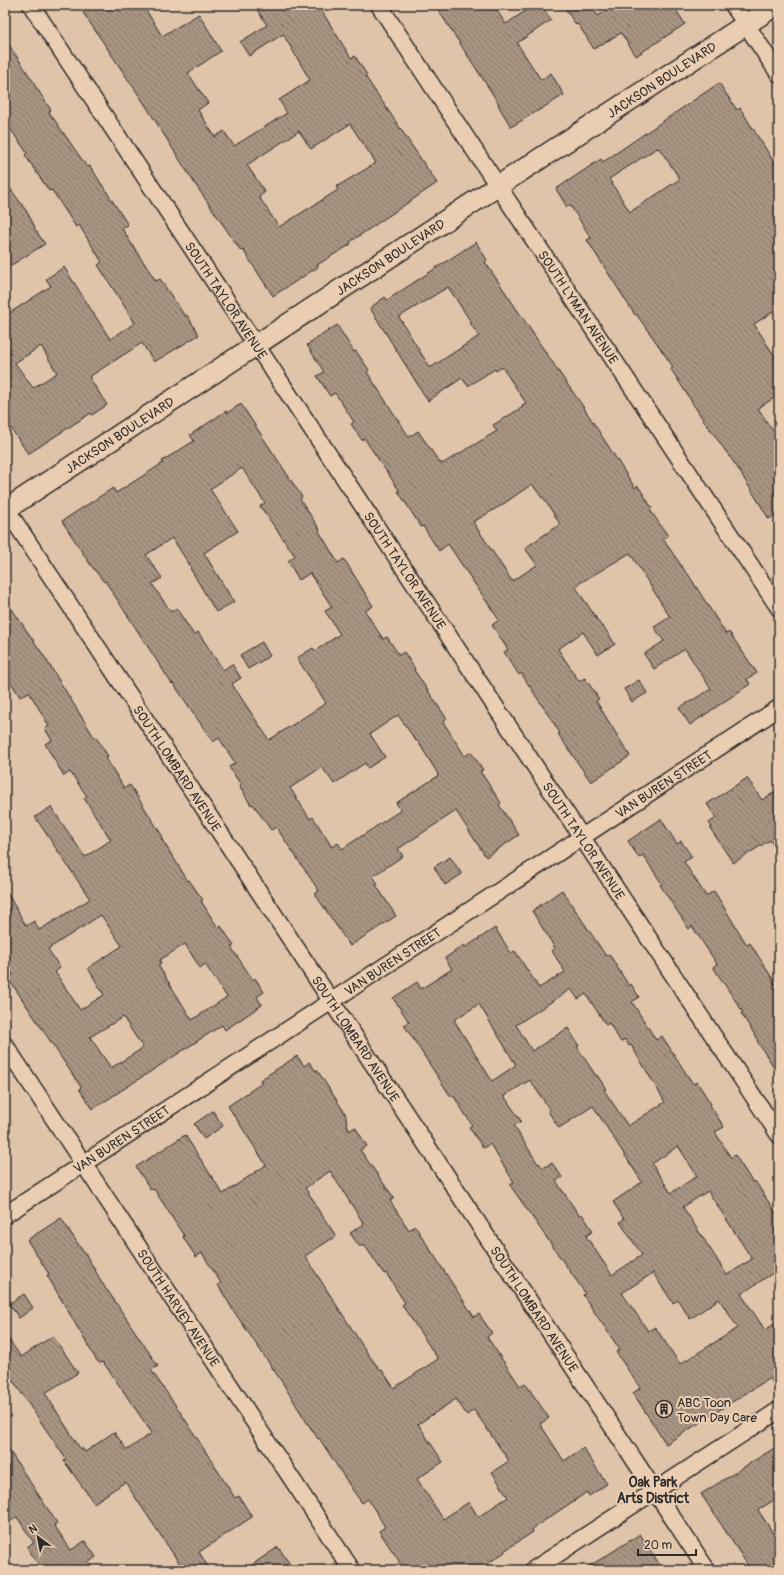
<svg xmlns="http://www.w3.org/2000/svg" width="784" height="1575" viewBox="0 0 784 1575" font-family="Pangolin,sans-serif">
  <defs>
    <pattern id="building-back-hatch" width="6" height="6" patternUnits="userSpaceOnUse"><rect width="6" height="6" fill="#a89482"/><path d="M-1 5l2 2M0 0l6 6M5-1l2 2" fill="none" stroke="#89796b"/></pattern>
  </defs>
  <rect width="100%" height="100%" fill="#e0c4aa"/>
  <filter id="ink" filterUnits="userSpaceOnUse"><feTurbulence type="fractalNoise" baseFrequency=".025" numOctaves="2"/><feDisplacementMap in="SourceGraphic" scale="8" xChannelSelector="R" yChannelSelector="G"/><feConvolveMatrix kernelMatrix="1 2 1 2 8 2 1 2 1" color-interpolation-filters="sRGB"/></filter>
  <g filter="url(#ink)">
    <g fill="url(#building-back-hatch)" stroke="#2b2b2b" fill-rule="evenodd">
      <path d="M78 5H143L162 36 199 14 221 51 188 73 208 103 198 110 215 137 224 131 234 146 287 113 279 100 310 80 283 34 249 56 240 42 267 25 254 5H318L351 58 355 56 367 75 365 76 437 183 350 242 351 244 317 265 318 267 273 296 243 250 241 251 193 181 146 106ZM350 124 376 163 336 187 338 190 279 227 259 197 265 192 247 165 299 131 311 149Z"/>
      <polygon points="435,5 493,5 506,24 534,5 541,5 551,20 517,43 541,80 551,73 564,95 511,127 498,105 499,104"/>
      <polygon points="563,5 590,5 598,16 615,5 673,5 685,24 636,56 621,33 594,49 578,24 576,25"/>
      <path d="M5 39 35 84H34L51 110 49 112 87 167 90 166 128 225 122 228 129 240 156 281 160 279 185 316 187 315 199 335 154 362 142 343 89 377 107 405 92 415 91 413 28 454 5 419V316L51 286 46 279 64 267 110 339 135 323 98 265 102 262 79 225 76 227 52 190 49 191 25 155 27 153 5 121ZM41 346 57 373 33 388 15 363Z"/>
      <path d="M719 83 737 110 740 108 779 170V308L754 324 779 363V395L758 408 779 441V512L769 519 737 467 702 418 671 369 673 367 654 339 636 314 635 315 587 240 591 238 570 205 567 207 556 189 601 159 603 162ZM657 148V149L659 148 680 179 630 212 609 179Z"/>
      <polygon points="5,181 27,212 35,227 34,228 45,244 5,269"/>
      <path d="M476 242 487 260 485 262 563 378 582 405 635 488 638 486 652 508 650 510 668 536 663 539 687 574H688L726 634 729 632 757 673 747 679 750 684 690 725 679 708 711 689 685 649 654 669 644 654 664 641 654 627 670 617 630 553 575 586 602 627 603 626 615 644 598 655 583 632 558 649 579 681 585 678 599 699 596 701 630 756 591 782 558 734 560 733 521 673 519 675 504 652 508 650 492 625 499 620 448 544 439 551 423 526 421 527 398 491 399 490 364 438 362 440 351 424 354 422 335 393 330 396 317 376 324 372 307 345 337 325 354 352 356 351 369 370 367 372 409 437 418 431 440 463 441 462 442 464 497 431 493 425 523 407 522 405 526 403 502 367 496 371 495 369 468 386 462 378 428 401 370 308 385 297 387 300ZM448 287 471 322 470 323 479 336 430 368 399 317ZM532 484 542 498 543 497 560 524 525 548 537 565 512 581 473 522 502 505Z"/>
      <path d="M241 404 302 497 300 499 320 530 319 531 338 563 344 559 373 606 365 611 383 639 387 637 399 655 404 652 415 669 414 670 447 719 443 722 465 756 471 752 483 770 480 771 501 803 499 805 519 835 486 857 456 811 398 849 403 856 373 876 378 884 376 885 396 916 350 946 315 894 319 891 276 827 271 830 253 804 251 805 239 786 241 785 229 767 235 763 219 738 213 742 173 683 172 684 137 630 105 581 104 582 90 564 62 521 113 488 116 493 163 463 162 461 194 441 190 435 226 411 227 413ZM242 468 265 503 260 506 295 556 288 561 299 580 310 573 332 607 325 611 340 634 315 651 313 648 297 658 326 703 269 740 232 684 241 678 232 664 223 670 198 632 194 635 176 608 171 612 152 584 162 578 146 555 172 538 191 567 190 568 216 612 234 602 204 553 238 531 210 489ZM398 715 416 741 417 740 438 774 437 775 438 776 396 803 401 810 342 849 338 843 332 847 313 817 310 819 290 788 322 767 334 784 365 763 368 768 385 757 370 734Z"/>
      <path d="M5 599 44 656 94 737 95 736 108 756 106 758 124 788 130 785 163 837 161 838 188 881 189 880 203 900 201 901 218 928 221 926 234 946 231 947 253 980 255 978 264 992 257 997 262 1005 225 1030 222 1025 93 1109 79 1089 81 1087 8 978 13 975 5 963V889L26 926 34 921 39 930 90 899 35 817 51 807 85 857 111 840 84 798 87 796 70 772 64 776 45 744 52 740 45 729 49 726 29 692 20 697 5 673ZM101 915 122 946 88 968 104 995 80 1010 55 972 60 968 48 949ZM185 944 200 968 205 964 227 997 192 1020 158 965 161 963 160 960ZM123 1017 143 1048 111 1068 90 1037Z"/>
      <polygon points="262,642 270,656 248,669 240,655"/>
      <polygon points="639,680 647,693 632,702 624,689"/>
      <polygon points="747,778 762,800 779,789 779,855 770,840 733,863 710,828 712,827 709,823 716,818 707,804"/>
      <polygon points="661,819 677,844 681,841 692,857 684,862 706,896 714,891 747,945 750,943 779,989 779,1075 757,1041 758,1040 741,1013 743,1012 713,967 717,964 692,926 689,929 660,885 662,884 643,855 639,858 628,841"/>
      <polygon points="450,857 462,874 445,885 434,867"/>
      <path d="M562 890 606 956 609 954 629 986 631 984 639 997 632 1002 656 1040 662 1036 693 1084 697 1082 711 1104 710 1105 724 1127 715 1132 731 1158 735 1155 753 1183 755 1181 779 1218V1269L741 1294 765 1330 779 1321V1393L770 1378 666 1444 633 1393 640 1388 616 1352 620 1350 583 1295 585 1293 510 1185 514 1182 490 1144 483 1148 469 1127 472 1125 453 1095 451 1097 404 1025 409 1022 393 998 417 982 421 989 452 969 445 958 464 945 466 947 495 928 511 953 515 951 539 988 565 972 552 951 555 948 532 911ZM571 989 578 999 586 994 606 1025 609 1023 621 1042 625 1039 629 1046 631 1045 665 1102 628 1126 604 1090 606 1089 597 1075 596 1076 577 1047 579 1046 568 1028 532 1051 516 1025ZM479 1004 516 1065 492 1081 454 1020ZM530 1080 550 1110 548 1111 559 1128 593 1106 642 1182 613 1202 624 1219 620 1222 642 1255 612 1275 586 1236 593 1231 582 1214 579 1215 556 1181 562 1177 552 1163 543 1168 539 1163 538 1164 514 1126 521 1121 504 1096ZM678 1146 697 1176 671 1193 652 1164ZM708 1191 752 1259 727 1275 683 1207ZM653 1273 673 1303 678 1300 690 1319 719 1299 738 1328 680 1364 655 1327 648 1331 622 1293Z"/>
      <path d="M297 1056 304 1066 309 1062 316 1071 317 1070 345 1113 349 1131 355 1127 367 1146 360 1150 394 1198 390 1201 409 1230 415 1226 474 1317 479 1314 492 1333 487 1337 520 1386 525 1383 549 1418 540 1424 564 1461 583 1448 607 1484 589 1496 587 1492 532 1529 533 1532 504 1551 505 1552 478 1570H405L379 1531 385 1527 368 1499 362 1503 354 1492 319 1438 318 1439 304 1418 282 1382 233 1310 218 1285 221 1283 202 1253 196 1257 183 1237 184 1236 154 1189 151 1190 136 1167 185 1135 223 1194 266 1165 228 1106 262 1083 260 1080ZM330 1171 364 1224 350 1233 359 1246H365L384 1274 386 1273 405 1303 402 1305 438 1359 394 1388 382 1370 381 1371 368 1354 305 1256 336 1236 315 1205 316 1204 305 1188ZM456 1399 467 1415 474 1410 509 1461 492 1472 508 1497 478 1517 469 1502 443 1519 417 1479 443 1462 418 1424Z"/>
      <polygon points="213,1111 223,1126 204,1139 194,1124"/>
      <polygon points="61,1218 84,1253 85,1253 107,1291 108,1291 158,1366 151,1370 181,1413 235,1498 239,1496 252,1517 199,1552 210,1570 184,1570 125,1482 94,1503 64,1461 66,1459 5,1369 5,1334 21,1357 53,1336 78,1373 45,1393 81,1450 82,1448 85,1452 114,1432 127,1450 152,1433 103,1362 100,1363 97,1361 47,1275 49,1274 27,1240"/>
      <polygon points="24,1294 33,1308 19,1318 9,1304"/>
      <polygon points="5,1444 57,1523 54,1525 71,1550 85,1541 96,1557 89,1562 94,1570 42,1570 27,1547 34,1543 17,1517 11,1521 5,1511"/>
      <polygon points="779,1445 779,1497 758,1510 779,1542 779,1570 751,1570 701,1494"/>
      <polygon points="640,1534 663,1570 583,1570 612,1552"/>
      <polygon points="278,1547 294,1570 244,1570"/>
    </g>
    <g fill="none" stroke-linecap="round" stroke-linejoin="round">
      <g stroke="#2b2b2b" stroke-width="19">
        <g id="minor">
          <path id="s1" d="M31 5 779 1135"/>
          <path id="s2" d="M379 5 498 186 779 608"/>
          <polyline points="733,5 779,74"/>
          <path id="s3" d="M5 507 707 1570"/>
          <path id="s4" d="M5 1045 352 1570"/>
          <path id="s5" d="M5 1215 779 708"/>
          <polyline points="533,1570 779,1410"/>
        </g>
      </g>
      <g stroke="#2b2b2b" stroke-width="23">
        <g id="tertiary">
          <path id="s6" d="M5 510 498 186 776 5"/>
        </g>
      </g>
      <use href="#minor" stroke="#ebceb2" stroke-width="16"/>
      <use href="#tertiary" stroke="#ebceb2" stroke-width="20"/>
    </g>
  </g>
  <defs>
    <g id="building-ring" transform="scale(0.9)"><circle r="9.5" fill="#ebceb2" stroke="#2b2b2b" stroke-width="1.5"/><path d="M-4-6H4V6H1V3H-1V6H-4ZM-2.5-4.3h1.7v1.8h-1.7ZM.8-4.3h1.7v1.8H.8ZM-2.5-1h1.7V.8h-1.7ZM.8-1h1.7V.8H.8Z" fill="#2b2b2b"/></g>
  </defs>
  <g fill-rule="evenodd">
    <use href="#building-ring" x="664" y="1409"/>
  </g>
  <g text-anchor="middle" stroke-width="4" stroke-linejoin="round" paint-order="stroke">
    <g font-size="13" fill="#2b2b2b" stroke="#ebceb2">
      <text dy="5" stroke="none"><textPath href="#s6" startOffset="785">JACKSON BOULEVARD</textPath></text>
      <text dy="5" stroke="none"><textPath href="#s6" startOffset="461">JACKSON BOULEVARD</textPath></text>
      <text dy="5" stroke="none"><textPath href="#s1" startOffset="354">SOUTH TAYLOR AVENUE</textPath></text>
      <text dy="5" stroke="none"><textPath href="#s2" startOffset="362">SOUTH LYMAN AVENUE</textPath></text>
      <text dy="5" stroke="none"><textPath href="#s6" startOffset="137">JACKSON BOULEVARD</textPath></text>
      <text dy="5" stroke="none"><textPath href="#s1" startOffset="678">SOUTH TAYLOR AVENUE</textPath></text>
      <text dy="5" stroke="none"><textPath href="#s3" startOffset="313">SOUTH LOMBARD AVENUE</textPath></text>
      <text dy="5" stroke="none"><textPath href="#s5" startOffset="787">VAN BUREN STREET</textPath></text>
      <text dy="5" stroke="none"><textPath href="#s1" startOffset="1002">SOUTH TAYLOR AVENUE</textPath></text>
      <text dy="5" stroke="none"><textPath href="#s5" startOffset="463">VAN BUREN STREET</textPath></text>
      <text dy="5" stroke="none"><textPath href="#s3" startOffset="637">SOUTH LOMBARD AVENUE</textPath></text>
      <text dy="5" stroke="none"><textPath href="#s5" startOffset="139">VAN BUREN STREET</textPath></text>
      <text dy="5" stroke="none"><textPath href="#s4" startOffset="315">SOUTH HARVEY AVENUE</textPath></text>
      <text dy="5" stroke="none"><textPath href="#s3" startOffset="961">SOUTH LOMBARD AVENUE</textPath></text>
    </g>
    <g font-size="13" fill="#2b2b2b" stroke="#ebceb2" text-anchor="start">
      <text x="677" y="1407">ABC Toon<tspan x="677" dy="15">Town Day Care</tspan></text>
    </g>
    <g font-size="14" font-weight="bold" fill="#2b2b2b" stroke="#ebceb2">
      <text x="653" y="1487">Oak Park<tspan x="653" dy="16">Arts District</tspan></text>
    </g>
  </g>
  <rect width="784" height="1575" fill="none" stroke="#ebceb2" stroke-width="20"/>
  <rect x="10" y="10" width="764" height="1555" fill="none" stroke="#2b2b2b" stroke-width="1.5" filter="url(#ink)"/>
  <g transform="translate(38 1537) rotate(328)" stroke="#ebceb2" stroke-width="3" paint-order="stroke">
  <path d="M0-3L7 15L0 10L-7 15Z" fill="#2b2b2b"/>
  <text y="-6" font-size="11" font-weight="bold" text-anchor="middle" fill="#2b2b2b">N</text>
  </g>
  <path d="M638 1549v6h58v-6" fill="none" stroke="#2b2b2b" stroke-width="2"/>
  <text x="644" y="1549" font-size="12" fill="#2b2b2b" stroke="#ebceb2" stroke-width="3" paint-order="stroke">20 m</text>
</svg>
